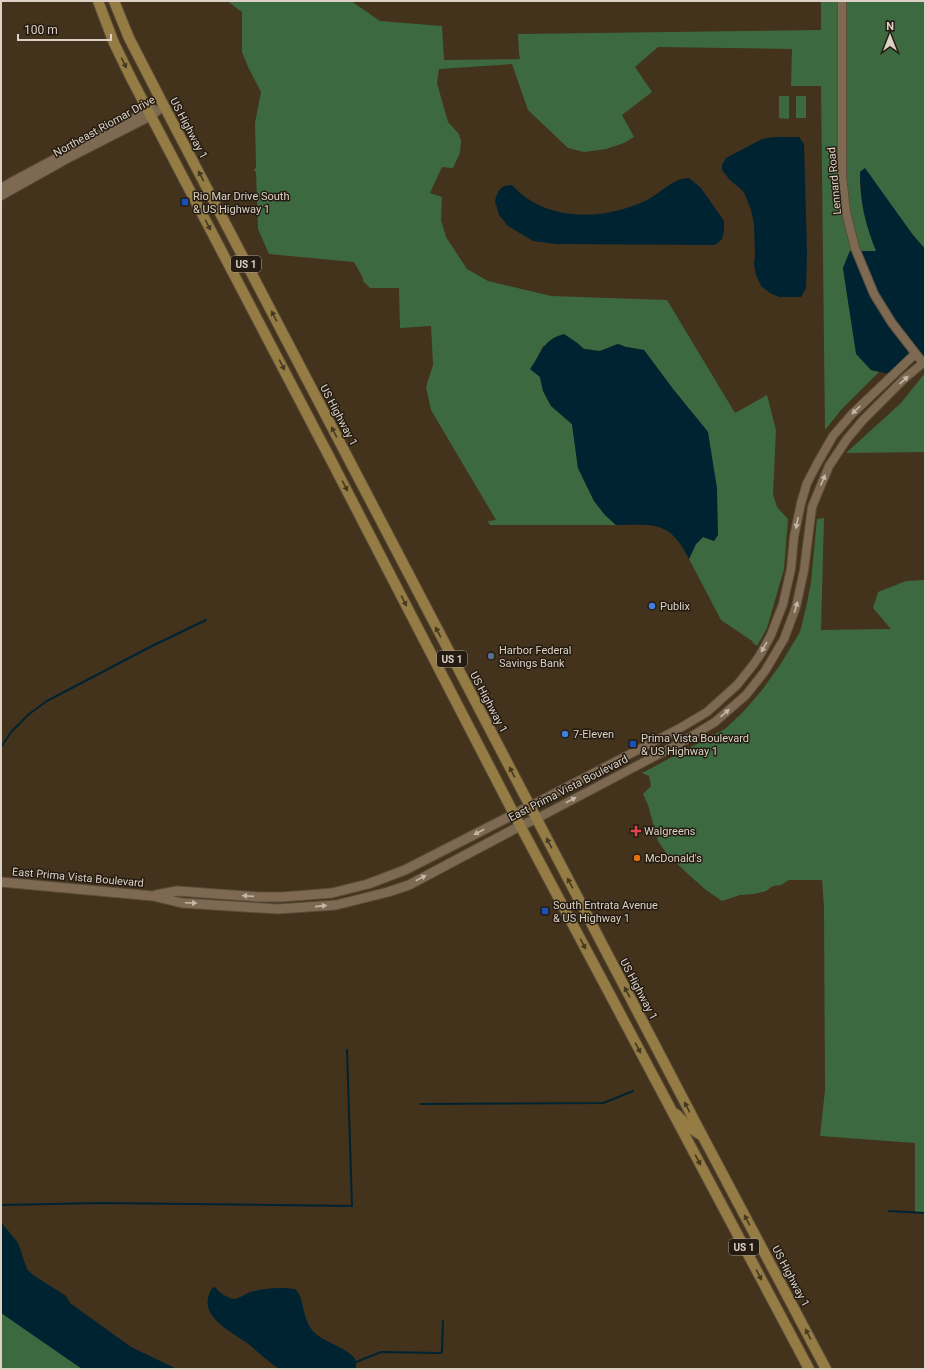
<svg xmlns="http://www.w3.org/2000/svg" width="926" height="1370" viewBox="0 0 926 1370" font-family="Roboto,sans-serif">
  <rect width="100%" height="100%" fill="#43321c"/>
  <g fill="#3d6941">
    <polygon points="227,1 351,1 380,21 442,26 444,60 520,59 519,53 518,34 821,30 821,1 839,1 838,145 853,251 850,251 843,268 849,307 871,370 879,372 841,410 825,430 821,86 791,86 792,49 658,47 635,67 652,92 622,115 634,137 624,143 606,149 584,152 568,148 528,110 512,64 439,69 437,83 448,122 459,134 461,141 460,153 453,168 442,167 430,193 442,197 441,220 446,237 467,269 488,281 551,296 667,300 735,413 767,395 776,430 773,494 777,507 788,519 784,569 767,628 757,646 754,644 752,641 721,620 689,559 696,544 703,537 714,541 708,432 673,389 644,350 626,347 618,344 600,351 584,349 576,342 543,346 535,362 531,368 540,377 543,391 551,406 572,424 578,468 594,501 605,515 616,525 490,525 488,521 496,520 431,410 426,387 433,365 431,326 400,328 399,288 370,288 363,281 363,278 354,262 269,254 258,229 256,172 254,170 256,167 255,123 261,92 249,69 242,52 242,12"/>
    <path d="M845 1H925V249L860 173C860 202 865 224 877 251H860L849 212 846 177Z"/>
    <polygon points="779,96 789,96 789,119 779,118"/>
    <rect x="796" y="96" width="10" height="22"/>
    <polygon points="925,373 925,452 846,453 901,403"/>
    <polygon points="824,518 821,630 891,629 873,608 878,592 906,581 925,580 925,1212 915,1212 915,1143 820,1136 825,1090 824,907 822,880 789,880 781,885 773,886 766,891 754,894 740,895 722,901 706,890 689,875 667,854 658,841 648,805 643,794 651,786 649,776 642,773 725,729 743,712 762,690 780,665 800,632 807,603 811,582 817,519"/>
    <polygon points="1,1288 127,1369 1,1369"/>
  </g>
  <g fill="#002332">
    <polygon points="774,137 799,137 804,144 807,253 806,288 801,297 779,297 770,293 761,286 756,275 754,264 755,255 754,224 751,210 744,192 729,179 722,170 722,165 726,158 762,139"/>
    <path d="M865 168 913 235 925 249V361L894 321 877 292 860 251H876C865 224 860 201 860 172Z"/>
    <path d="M689 178 701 188 724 221V232L722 239 715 245 556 244 533 241 508 226 499 215 495 201C498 190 501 185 512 185 546 223 606 221 649 199 663 191 672 179 689 178Z"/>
    <polygon points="850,251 853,251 889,326 911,354 890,374 871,370 856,354 843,268"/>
    <path d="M564 334 576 342 584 349 600 351 618 344 626 347 644 350 673 389 708 432 717 488 718 535 714 541 703 537 696 544 689 559C669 520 656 525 616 525L605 515 594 501 578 468 572 424 551 406 543 391 540 377 530 369C542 353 542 340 564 334Z"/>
    <polygon points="1,1222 18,1243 27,1269 33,1275 66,1296 70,1303 131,1347 177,1369 82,1369 1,1313"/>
    <path d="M213 1287 216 1288C218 1292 228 1298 234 1299 239 1299 246 1293 251 1292 265 1288 281 1287 295 1289 305 1297 301 1321 316 1334 325 1342 349 1349 355 1359 356 1362 356 1366 356 1368 343 1370 317 1369 301 1369 294 1369 286 1370 280 1369 276 1368 255 1350 251 1346 233 1332 193 1316 213 1287Z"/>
  </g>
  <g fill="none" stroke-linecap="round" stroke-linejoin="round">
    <g stroke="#002332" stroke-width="2">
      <polyline points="1,747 12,731 29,714 47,701 150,647 206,620"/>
      <polyline points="420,1104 603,1103 611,1100 633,1091"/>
      <polyline points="1,1205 101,1203 352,1206 347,1050"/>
      <polyline points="889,1211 925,1213"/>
      <polyline points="356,1362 381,1352 440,1353 442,1352 443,1321"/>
    </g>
    <g stroke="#5b4d3a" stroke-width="10">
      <g id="tertiary">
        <polyline points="1,188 13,181 107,131 153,109"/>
        <polyline points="1,196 67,159 151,116 164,106"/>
        <polyline points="530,806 680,728 707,712 737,685 753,665 760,655 771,635 783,604 791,569 794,537 801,503 807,483 818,462 833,436 852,414 915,354"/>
        <polyline points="536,819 682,742 715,722 746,695 765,671 784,639 796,607 804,570 812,507 829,466 847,439 863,420 905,378 923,363 892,323 874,294 855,248 846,212 842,177 842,1"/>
      </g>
    </g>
    <g stroke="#5b4d3a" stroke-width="11">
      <g id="secondary">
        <polyline points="1,882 153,896 182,903 278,909 336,905 388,892 409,885 520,826 536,819"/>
        <polyline points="156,895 177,891 258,897 282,897 332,893 368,884 405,870 530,806"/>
      </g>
    </g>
    <g stroke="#5b4d3a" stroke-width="12">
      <g id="primary">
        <polyline points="98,1 114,43 131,78 332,462 514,814 809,1369"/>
        <polyline points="114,1 129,38 164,106 702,1135 826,1369"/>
        <polyline points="676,1114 690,1128 701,1135"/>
      </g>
    </g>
    <use href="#tertiary" stroke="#7e6a53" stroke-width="8"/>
    <use href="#secondary" stroke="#7e6a53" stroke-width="9"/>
    <use href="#primary" stroke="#947c44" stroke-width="10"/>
  </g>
  <defs><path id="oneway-solid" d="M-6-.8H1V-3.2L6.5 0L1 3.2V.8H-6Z"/></defs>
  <g fill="#463921">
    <use href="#oneway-solid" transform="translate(124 63) rotate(64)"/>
    <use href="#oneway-solid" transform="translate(201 176) rotate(-118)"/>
    <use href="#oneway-solid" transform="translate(208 225) rotate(62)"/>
    <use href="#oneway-solid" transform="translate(274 316) rotate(-118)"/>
    <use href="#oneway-solid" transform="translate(282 365) rotate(62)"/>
    <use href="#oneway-solid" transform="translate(334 432) rotate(-118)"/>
    <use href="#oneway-solid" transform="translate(345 486) rotate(63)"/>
    <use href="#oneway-solid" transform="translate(404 601) rotate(63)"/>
    <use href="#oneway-solid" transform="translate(438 632) rotate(-118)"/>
    <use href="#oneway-solid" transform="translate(512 772) rotate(-118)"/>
    <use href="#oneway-solid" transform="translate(549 843) rotate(-118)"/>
    <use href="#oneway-solid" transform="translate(570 883) rotate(-118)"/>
    <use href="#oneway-solid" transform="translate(583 944) rotate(62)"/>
    <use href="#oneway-solid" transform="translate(627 992) rotate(-118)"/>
    <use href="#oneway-solid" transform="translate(638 1048) rotate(62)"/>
    <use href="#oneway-solid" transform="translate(687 1107) rotate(-117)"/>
    <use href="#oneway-solid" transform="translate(698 1160) rotate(62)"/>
    <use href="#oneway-solid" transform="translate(747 1220) rotate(-118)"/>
    <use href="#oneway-solid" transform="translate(759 1275) rotate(62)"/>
    <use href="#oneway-solid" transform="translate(808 1334) rotate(-118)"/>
  </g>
  <g fill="#c4b7a8">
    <use href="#oneway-solid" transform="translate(904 380) rotate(-43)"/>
    <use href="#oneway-solid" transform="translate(856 410) rotate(136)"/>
    <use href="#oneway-solid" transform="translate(823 480) rotate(-67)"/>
    <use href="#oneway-solid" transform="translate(797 523) rotate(101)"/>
    <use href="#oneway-solid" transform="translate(796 607) rotate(-74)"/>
    <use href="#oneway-solid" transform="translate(764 647) rotate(120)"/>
    <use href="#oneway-solid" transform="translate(725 713) rotate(-41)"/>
    <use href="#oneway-solid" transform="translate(571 800) rotate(-28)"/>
    <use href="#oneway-solid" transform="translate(479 832) rotate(152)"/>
    <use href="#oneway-solid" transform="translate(421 878) rotate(-28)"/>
    <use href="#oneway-solid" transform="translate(248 896) rotate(-176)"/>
    <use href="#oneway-solid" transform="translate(191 903) rotate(3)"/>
    <use href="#oneway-solid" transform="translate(321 906) rotate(-6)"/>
  </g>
  <g fill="#1a4fb4" stroke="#241c12" stroke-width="1.5">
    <rect x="181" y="198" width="8" height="8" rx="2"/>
    <rect x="629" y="740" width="8" height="8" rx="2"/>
    <rect x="541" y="907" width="8" height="8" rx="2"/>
  </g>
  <g fill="#3f7fe0" stroke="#241c12" stroke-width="1.5">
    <circle cx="652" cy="606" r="4"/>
    <circle cx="565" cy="734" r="4"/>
  </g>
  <circle fill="#5c6f8a" stroke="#241c12" stroke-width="1.5" cx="491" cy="656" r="4"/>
  <path fill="#e0444e" stroke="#241c12" stroke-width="1.5" d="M634 825h4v4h4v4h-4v4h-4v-4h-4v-4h4z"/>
  <circle fill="#e8710a" stroke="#241c12" stroke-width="1.5" cx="637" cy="858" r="4"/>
  <g text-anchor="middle" stroke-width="3" stroke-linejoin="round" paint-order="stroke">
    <g fill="#241c12" stroke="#a59b8f" stroke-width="1">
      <rect x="231" y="256" width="30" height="16" rx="3"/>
      <rect x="437" y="651" width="30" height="16" rx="3"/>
      <rect x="729" y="1239" width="30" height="16" rx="3"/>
    </g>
    <g font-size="10" font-weight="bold" fill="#dcd1c4">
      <text x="246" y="268">US 1</text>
      <text x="452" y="663">US 1</text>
      <text x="744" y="1251">US 1</text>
    </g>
    <g font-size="11" fill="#dcd1c4" stroke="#241c12">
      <text transform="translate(104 126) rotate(-29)" y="4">Northeast Riomar Drive</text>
      <text transform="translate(189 128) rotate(62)" y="4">US Highway 1</text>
      <text transform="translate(834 181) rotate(-95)" y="4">Lennard Road</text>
      <text transform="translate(339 415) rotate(62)" y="4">US Highway 1</text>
      <text transform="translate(489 702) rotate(62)" y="4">US Highway 1</text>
      <text transform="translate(568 788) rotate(-27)" y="4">East Prima Vista Boulevard</text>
      <text transform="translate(78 877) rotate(5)" y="4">East Prima Vista Boulevard</text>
      <text transform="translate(639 989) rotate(62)" y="4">US Highway 1</text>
      <text transform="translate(791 1276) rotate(62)" y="4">US Highway 1</text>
    </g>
    <g font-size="11" fill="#dcd1c4" stroke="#241c12" text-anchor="start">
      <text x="193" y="200">Rio Mar Drive South<tspan x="193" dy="13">&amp; US Highway 1</tspan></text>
      <text x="660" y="610">Publix</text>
      <text x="499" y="654">Harbor Federal<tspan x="499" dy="13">Savings Bank</tspan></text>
      <text x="573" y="738">7-Eleven</text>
      <text x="641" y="742">Prima Vista Boulevard<tspan x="641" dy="13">&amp; US Highway 1</tspan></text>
      <text x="644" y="835">Walgreens</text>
      <text x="645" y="862">McDonald's</text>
      <text x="553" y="909">South Entrata Avenue<tspan x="553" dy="13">&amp; US Highway 1</tspan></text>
    </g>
  </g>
  <rect width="926" height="1370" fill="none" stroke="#dcd1c4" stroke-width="4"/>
  <g transform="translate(890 36)" stroke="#241c12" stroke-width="3" paint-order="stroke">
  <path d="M0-3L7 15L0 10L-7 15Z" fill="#dcd1c4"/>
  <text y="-6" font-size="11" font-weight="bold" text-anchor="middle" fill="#dcd1c4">N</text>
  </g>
  <path d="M18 34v6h93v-6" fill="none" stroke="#dcd1c4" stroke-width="2"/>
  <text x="24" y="34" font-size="12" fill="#dcd1c4" stroke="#241c12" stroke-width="3" paint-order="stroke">100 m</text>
</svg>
